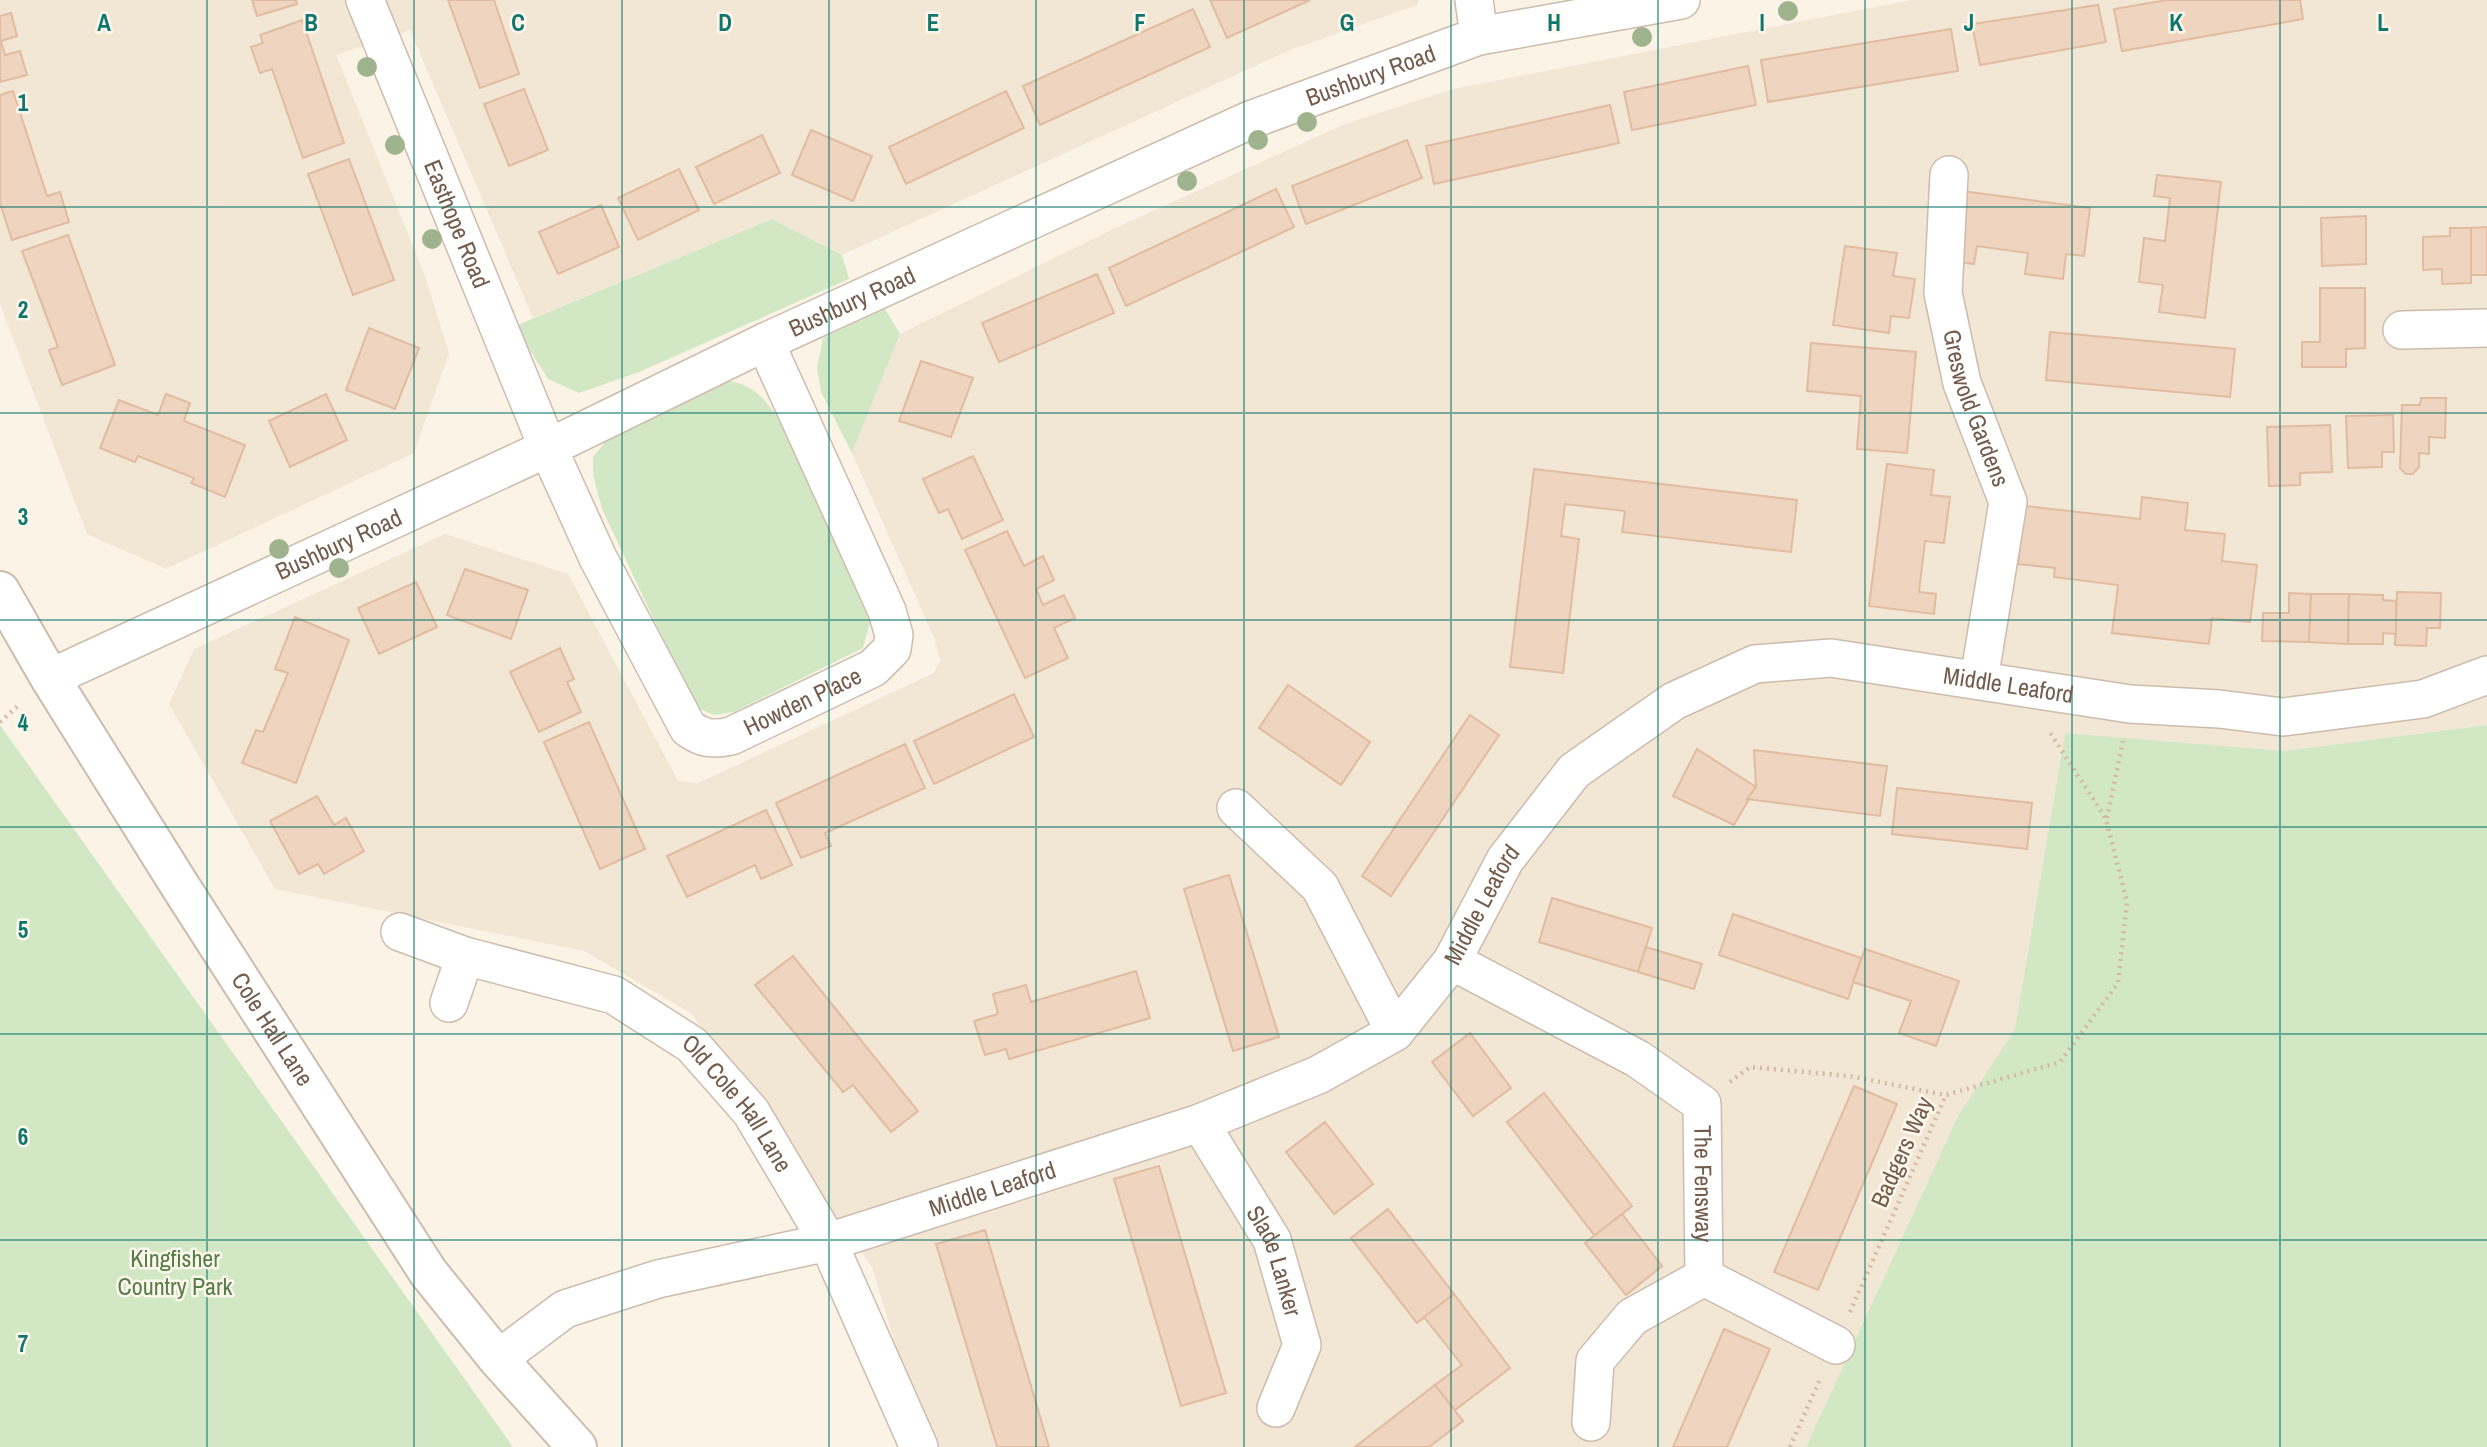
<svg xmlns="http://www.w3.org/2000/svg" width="2487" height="1447" viewBox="0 0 2487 1447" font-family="'Archivo Narrow',sans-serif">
  <rect width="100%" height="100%" fill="#fbf4e6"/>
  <g fill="#f2e6d5">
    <polygon points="0,0 1419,0 1417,5 1290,50 842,255 772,219 533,318 410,30 336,55 425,276 449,353 414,453 166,569 87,534 0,304"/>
    <polygon points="1911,0 2487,0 2487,725 2285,751 2065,733 2015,1029 1958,1116 1806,1447 926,1447 872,1267 691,1013 584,951 275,889 169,704 194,649 445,534 568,574 678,781 698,783 934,673 940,661 935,640 852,453 900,334 1111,230 1345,124 1453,89"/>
  </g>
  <g fill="#d2e8c5">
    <polygon points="772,219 842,255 849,279 639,372 579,393 548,379 515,326"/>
    <polygon points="885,309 900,334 852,453 821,392 817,368 823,338"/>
    <path d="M730 381C757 387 763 398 779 419L870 622 863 648 734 712 714 715 695 707 602 509 593 475V457L609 437Z"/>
    <polygon points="0,725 513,1447 0,1447"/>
    <polygon points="2487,725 2487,1447 1806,1447 1958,1116 2015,1029 2065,733 2285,751"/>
  </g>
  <g fill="#efd4bf" stroke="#e1bca0" stroke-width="2">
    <polygon points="252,0 296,0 297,4 257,16"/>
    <polygon points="448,0 494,0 519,74 480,88"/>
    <polygon points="1210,0 1310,0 1227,38"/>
    <polygon points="2167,0 2300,0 2303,19 2122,51 2114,9"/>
    <polygon points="2098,5 2106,42 1980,65 1972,24"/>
    <polygon points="1193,9 1210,47 1040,125 1023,86"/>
    <polygon points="11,13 17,36 1,41 5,55 20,51 27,75 0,82 0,16"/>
    <polygon points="302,20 344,143 303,158 272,69 260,73 251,47 263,43 260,35"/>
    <polygon points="1951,29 1958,71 1768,102 1761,60"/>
    <polygon points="1748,66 1756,105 1632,130 1624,92"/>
    <polygon points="524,89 548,150 509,166 484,104"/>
    <polygon points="13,91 47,196 60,192 69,222 12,240 0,203 0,95"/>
    <polygon points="1006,91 1024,128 906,184 889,147"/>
    <polygon points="1610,105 1619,143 1434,184 1426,146"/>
    <polygon points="811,130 872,156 853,201 792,175"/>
    <polygon points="762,135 780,173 714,204 696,167"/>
    <polygon points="1407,140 1422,178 1306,224 1292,186"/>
    <polygon points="349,159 394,280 353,295 308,174"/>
    <polygon points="679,169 699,210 638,240 618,198"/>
    <polygon points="2157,175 2221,182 2205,318 2159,312 2163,285 2139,282 2144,238 2165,241 2170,198 2154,196"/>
    <polygon points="1276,189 1294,227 1126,306 1109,268"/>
    <polygon points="1962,191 2090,208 2084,256 2066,254 2063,279 2025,274 2028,253 1977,246 1974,264 1953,261"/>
    <polygon points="601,205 619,247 558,274 539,232"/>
    <polygon points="2366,216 2366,264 2322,266 2321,218"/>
    <polygon points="2487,227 2487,275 2471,275 2471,228"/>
    <polygon points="2450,228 2471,228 2471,283 2442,284 2442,269 2423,270 2423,237 2450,236"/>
    <polygon points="68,235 115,365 62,385 49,350 58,347 22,251"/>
    <polygon points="1845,246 1897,253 1893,276 1915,279 1909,318 1891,316 1889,333 1833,325"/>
    <polygon points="1097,274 1114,313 999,362 982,323"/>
    <polygon points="2320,288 2365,288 2365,348 2346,349 2346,367 2302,367 2302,342 2320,342"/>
    <polygon points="369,328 419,348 395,409 346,390"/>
    <polygon points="2050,332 2235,349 2230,397 2046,380"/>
    <polygon points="1811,343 1916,352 1907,453 1857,449 1861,396 1807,391"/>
    <polygon points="921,361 973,378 951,437 899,421"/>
    <polygon points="166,394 190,403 184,421 245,445 225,497 191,483 194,478 138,456 135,462 100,448 119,400 158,415"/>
    <polygon points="326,394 347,440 290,467 269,421"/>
    <polygon points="2421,398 2446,398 2445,438 2429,437 2429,454 2419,453 2419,467 2413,474 2406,474 2400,468 2402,405 2420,405"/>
    <polygon points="2393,415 2394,452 2382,452 2382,467 2348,468 2346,416"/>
    <polygon points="2330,425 2332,472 2300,473 2300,485 2269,486 2267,427"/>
    <polygon points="973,456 1003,520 962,539 948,509 939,513 923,479"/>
    <polygon points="1887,464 1934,470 1931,495 1950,497 1944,543 1925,541 1919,592 1936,594 1934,614 1869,606"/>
    <polygon points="1534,469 1797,500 1791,552 1622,532 1625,511 1565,504 1561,536 1579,539 1563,673 1510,667"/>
    <polygon points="2142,497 2188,503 2185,530 2225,534 2222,561 2257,565 2250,622 2212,618 2209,644 2112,633 2118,585 2054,577 2055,568 2018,564 2025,506 2140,519"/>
    <polygon points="1007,531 1024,566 1043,556 1054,580 1036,589 1043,605 1064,595 1075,618 1054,628 1068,658 1025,678 965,550"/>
    <polygon points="465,569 528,590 511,639 447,615"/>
    <polygon points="416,582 437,627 379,654 358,608"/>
    <polygon points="2397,592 2441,593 2440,628 2427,628 2426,646 2395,645"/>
    <polygon points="2289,593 2311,594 2309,642 2262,641 2263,613 2289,613"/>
    <polygon points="2311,594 2349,594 2348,644 2309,642"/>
    <polygon points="2349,594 2383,595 2383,600 2396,601 2396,634 2383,633 2383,644 2348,644"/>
    <polygon points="295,617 349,640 296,783 242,763 256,730 263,732 288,673 275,669"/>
    <polygon points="560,648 574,679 567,682 581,712 539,732 510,672"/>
    <polygon points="1288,685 1370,742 1341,785 1259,728"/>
    <polygon points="1014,694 1034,737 934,784 914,741"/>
    <polygon points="1470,715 1499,735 1391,896 1362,876"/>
    <polygon points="589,722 645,849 600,869 544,742"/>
    <polygon points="905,744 925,788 825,833 831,846 801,858 776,803"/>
    <polygon points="1697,749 1756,787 1734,825 1673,796"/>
    <polygon points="1754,750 1887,766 1880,816 1747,799 1756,787"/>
    <polygon points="1897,788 2032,803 2027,849 1892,834"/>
    <polygon points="317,796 334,825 346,818 364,851 324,874 318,864 299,874 270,821"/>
    <polygon points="766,810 792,865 761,879 755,865 687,897 667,856"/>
    <polygon points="1229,875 1279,1037 1233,1051 1184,889"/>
    <polygon points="1552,898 1652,928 1638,972 1539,942"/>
    <polygon points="1733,914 1861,958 1848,999 1719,955"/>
    <polygon points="1646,947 1702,964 1694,989 1638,972"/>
    <polygon points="1865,949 1959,981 1936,1046 1899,1033 1911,1001 1853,982"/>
    <polygon points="793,956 918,1111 891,1132 853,1085 843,1092 755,985"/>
    <polygon points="1136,971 1150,1018 1009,1059 1006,1049 985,1055 974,1021 998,1014 993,994 1026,985 1031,1002"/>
    <polygon points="1470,1033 1511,1088 1473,1116 1432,1062"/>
    <polygon points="1854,1086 1897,1104 1818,1290 1774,1272"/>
    <polygon points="1544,1093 1632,1206 1595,1236 1507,1122"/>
    <polygon points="1325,1122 1373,1184 1334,1214 1286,1152"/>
    <polygon points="1159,1166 1226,1393 1181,1406 1114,1179"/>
    <polygon points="1388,1209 1454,1294 1417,1323 1351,1238"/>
    <polygon points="1622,1214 1662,1266 1626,1295 1585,1243"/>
    <polygon points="985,1230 1049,1447 997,1447 936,1244"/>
    <polygon points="1454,1294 1510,1368 1455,1410 1435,1385 1462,1365 1424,1317"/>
    <polygon points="1724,1329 1770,1349 1727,1447 1673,1447"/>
    <polygon points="1435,1385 1463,1421 1429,1447 1355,1447"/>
  </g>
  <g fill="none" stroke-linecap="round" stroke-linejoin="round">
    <g stroke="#ccbcad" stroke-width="40">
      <g id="minor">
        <path id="s1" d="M365 0 548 448 598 558 688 728C703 739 713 740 731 736L873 668 892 649 894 635 887 611 765 342"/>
        <polyline points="1474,0 1479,36"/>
        <path id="s2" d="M1949 175 1943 293 1962 383 2008 502 1979 680"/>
        <polyline points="2402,330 2487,328"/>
        <path id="s3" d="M50 678 548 448 765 342 1250 120 1479 36 1681 0"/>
        <polyline points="1236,808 1320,887 1395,1032"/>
        <path id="s4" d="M400 932 465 956 614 995 692 1045 751 1112 828 1242 919 1447"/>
        <path id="s5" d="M1452 961 1638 1059 1702 1104 1704 1277 1836 1345"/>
        <polyline points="449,1003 465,956"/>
        <path id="s6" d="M1200 1123 1272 1240 1302 1345 1276 1408"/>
        <path id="s7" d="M498 1359 565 1309 658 1279 828 1242 1200 1123 1318 1075 1395 1032 1452 961 1505 860 1574 771 1674 701 1755 664 1831 658 2130 704 2219 709 2283 717 2423 699 2487 675"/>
        <polyline points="1591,1422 1595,1361 1632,1317 1704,1277"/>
      </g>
    </g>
    <g stroke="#ccbcad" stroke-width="42">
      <g id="tertiary">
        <path id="s8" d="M0 591 50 678 182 889 428 1272 498 1359 577 1447"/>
      </g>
    </g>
    <g stroke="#d4b8a2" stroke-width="4.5" stroke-dasharray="2 5" stroke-linecap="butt">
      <polyline points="0,722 20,704"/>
      <polyline points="2107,818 2123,741"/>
      <polyline points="1730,1082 1750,1067 1850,1076 1945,1095"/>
      <polyline points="1850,1312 1946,1095 2060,1062 2118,983 2127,902 2106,819 2049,731"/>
      <polyline points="1790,1447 1821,1377"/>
    </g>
    <use href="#minor" stroke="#fff" stroke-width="37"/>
    <use href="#tertiary" stroke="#fff" stroke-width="38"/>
  </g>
  <g fill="#a0b38f">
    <circle cx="1788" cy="11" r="10"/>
    <circle cx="1642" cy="37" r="10"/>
    <circle cx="367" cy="67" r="10"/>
    <circle cx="1307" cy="122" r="10"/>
    <circle cx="1258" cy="140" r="10"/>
    <circle cx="395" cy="145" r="10"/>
    <circle cx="1187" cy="181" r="10"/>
    <circle cx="432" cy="239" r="10"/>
    <circle cx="279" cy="549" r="10"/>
    <circle cx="339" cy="568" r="10"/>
  </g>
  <path fill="none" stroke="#0f766e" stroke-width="2" stroke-opacity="0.55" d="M207 0V1447M414 0V1447M622 0V1447M829 0V1447M1036 0V1447M1244 0V1447M1451 0V1447M1658 0V1447M1865 0V1447M2072 0V1447M2280 0V1447M0 207H2487M0 413H2487M0 620H2487M0 827H2487M0 1034H2487M0 1240H2487"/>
  <g text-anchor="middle" stroke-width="5" stroke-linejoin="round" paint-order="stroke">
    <g font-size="24" fill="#735c4c" stroke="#fef8ec">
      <text dy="8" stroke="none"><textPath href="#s3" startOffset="1452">Bushbury Road</textPath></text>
      <text dy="8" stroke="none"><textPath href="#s1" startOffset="242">Easthope Road</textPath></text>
      <text dy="8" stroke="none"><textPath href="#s3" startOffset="886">Bushbury Road</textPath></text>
      <text dy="8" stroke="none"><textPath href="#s2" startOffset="238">Greswold Gardens</textPath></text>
      <text dy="8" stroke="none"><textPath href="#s3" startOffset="318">Bushbury Road</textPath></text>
      <text dy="8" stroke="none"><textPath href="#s7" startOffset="1746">Middle Leaford</textPath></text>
      <text dy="8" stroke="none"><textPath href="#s1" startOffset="922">Howden Place</textPath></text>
      <text dy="8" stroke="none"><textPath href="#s7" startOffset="1116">Middle Leaford</textPath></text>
      <text dy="8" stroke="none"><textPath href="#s8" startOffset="516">Cole Hall Lane</textPath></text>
      <text dy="8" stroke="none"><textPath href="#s4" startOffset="390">Old Cole Hall Lane</textPath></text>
      <text transform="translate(1902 1152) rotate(-66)" y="8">Badgers Way</text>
      <text dy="8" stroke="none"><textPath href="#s5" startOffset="368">The Fensway</textPath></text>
      <text dy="8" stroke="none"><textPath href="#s7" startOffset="528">Middle Leaford</textPath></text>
      <text dy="8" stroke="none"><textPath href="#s6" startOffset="158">Slade Lanker</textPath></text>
    </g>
    <g font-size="24" fill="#557d47" stroke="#fef8ec">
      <text x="175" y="1267">Kingfisher<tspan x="175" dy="28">Country Park</tspan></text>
    </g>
  </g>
  <g font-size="23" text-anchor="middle" font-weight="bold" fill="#0f766e" stroke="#fef8ec" stroke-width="5" stroke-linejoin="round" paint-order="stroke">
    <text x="104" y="31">A</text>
    <text x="311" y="31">B</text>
    <text x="518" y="31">C</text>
    <text x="725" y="31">D</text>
    <text x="933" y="31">E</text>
    <text x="1140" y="31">F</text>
    <text x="1347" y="31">G</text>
    <text x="1554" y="31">H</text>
    <text x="1762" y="31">I</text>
    <text x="1969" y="31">J</text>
    <text x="2176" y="31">K</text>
    <text x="2383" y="31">L</text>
    <text x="23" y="111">1</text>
    <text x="23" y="318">2</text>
    <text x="23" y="525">3</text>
    <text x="23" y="731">4</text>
    <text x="23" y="938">5</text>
    <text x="23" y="1145">6</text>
    <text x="23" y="1352">7</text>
  </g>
</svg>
